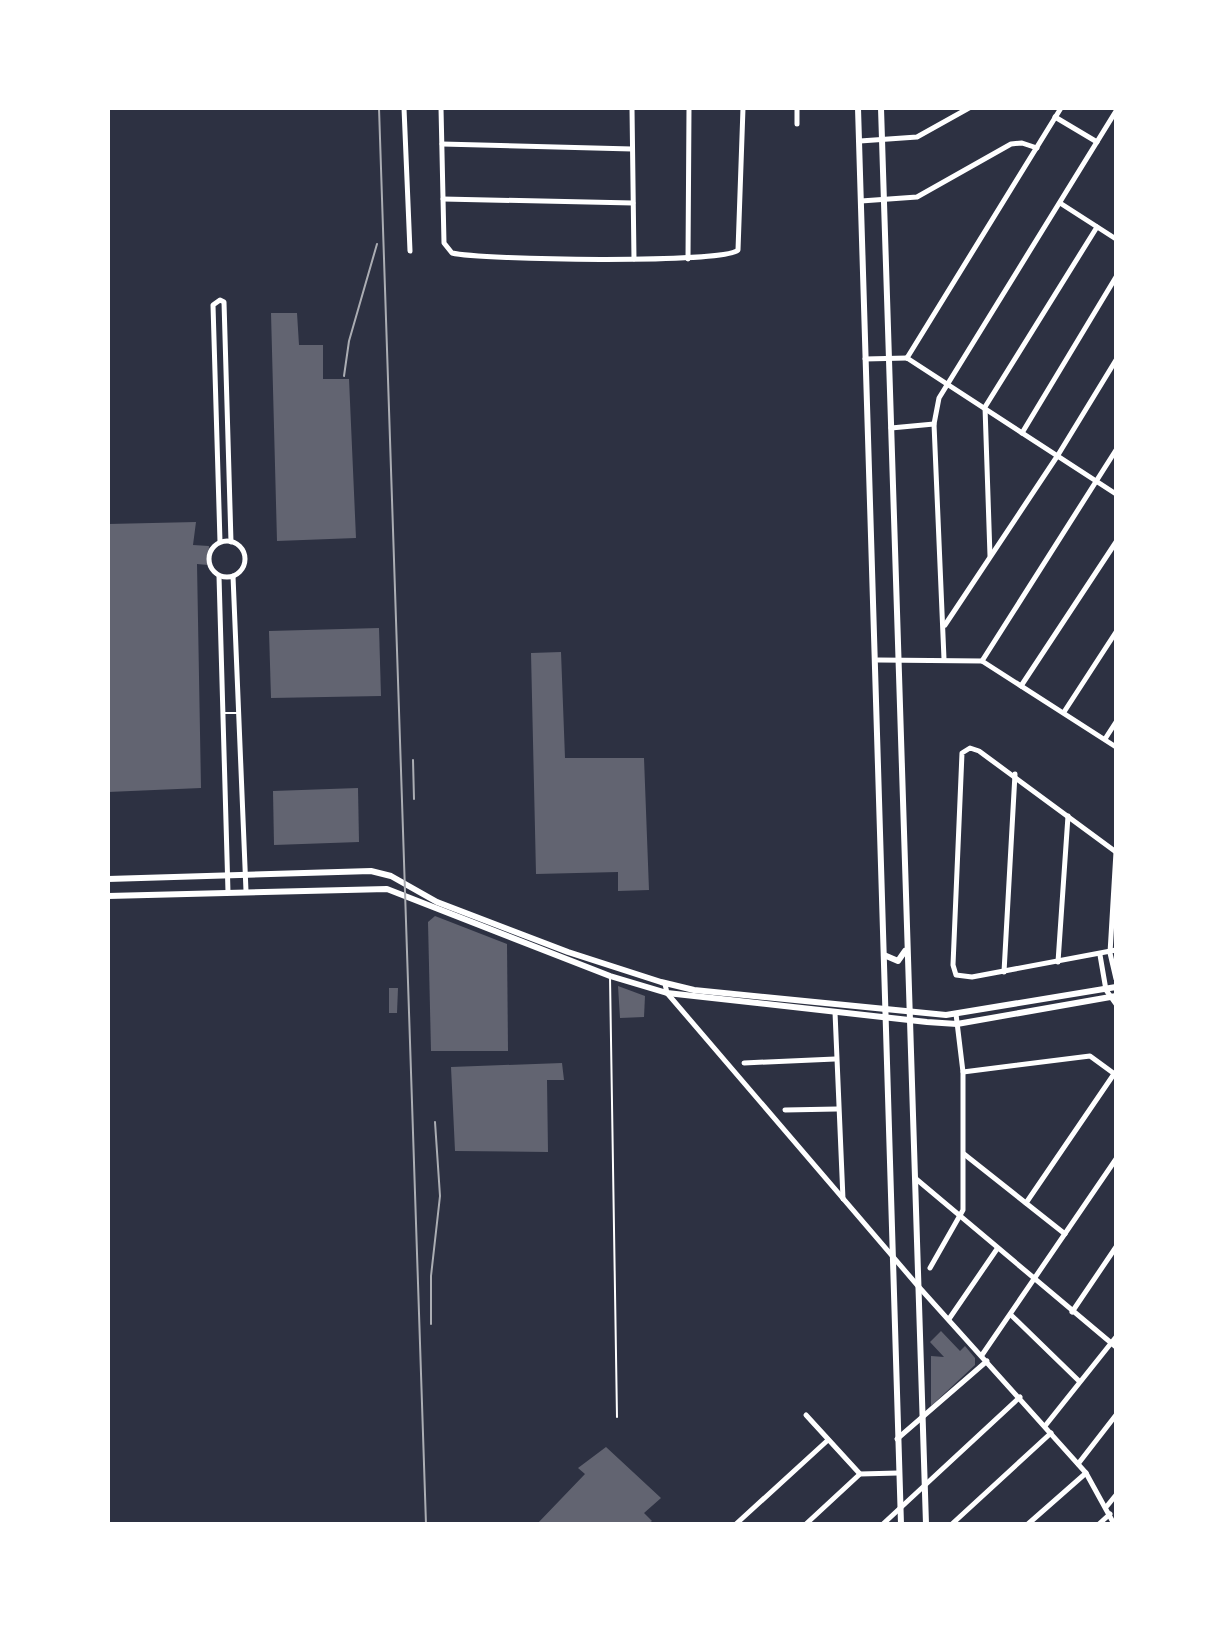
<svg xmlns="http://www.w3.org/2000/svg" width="1224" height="1632" viewBox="0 0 1224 1632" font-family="'Work Sans',sans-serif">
  <rect width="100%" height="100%" fill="#2d3142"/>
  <g fill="#626471">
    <polygon points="271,313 297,313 299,345 323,345 323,379 349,379 356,538 277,541"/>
    <polygon points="196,522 193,545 209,546 208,565 197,564 201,788 108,792 108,524"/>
    <polygon points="379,628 381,696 271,698 269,631"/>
    <polygon points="561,652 565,758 644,758 649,890 618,891 618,872 536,874 531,653"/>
    <polygon points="358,788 359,842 274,845 273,791"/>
    <polygon points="435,916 507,944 508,1051 431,1051 428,922"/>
    <polygon points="618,986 645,996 644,1017 620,1018"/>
    <polygon points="389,988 398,988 397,1013 389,1013"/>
    <polygon points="562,1063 564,1080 547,1080 548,1152 455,1151 451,1067"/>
    <polygon points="941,1331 960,1351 965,1346 975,1358 975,1365 931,1406 931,1356 944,1357 930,1342"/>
    <polygon points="606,1447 661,1498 644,1513 652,1521 648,1524 537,1524 585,1474 578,1468"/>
  </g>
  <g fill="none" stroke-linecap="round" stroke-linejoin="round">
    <g stroke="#fff" stroke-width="2">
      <polyline points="224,713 237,713"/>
      <polyline points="610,977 617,1417"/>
    </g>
    <g stroke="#fff" stroke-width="5">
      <polyline points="404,108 410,251"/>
      <path d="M441 108 444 243 452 253C480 260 725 264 738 250L743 108"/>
      <polyline points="632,108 634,259"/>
      <polyline points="797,108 797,124"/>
      <polyline points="1055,117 1097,142"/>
      <polyline points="860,141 917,137 969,108"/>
      <polyline points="442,144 632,149"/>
      <polyline points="443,199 633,203"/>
      <polyline points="861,201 917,197 1011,144 1022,143 1037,148"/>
      <polyline points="1060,203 1116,239"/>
      <polyline points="688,259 689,108"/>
      <polyline points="907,358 1061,108"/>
      <polyline points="907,358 1116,494"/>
      <polyline points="865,359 907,358"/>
      <polyline points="891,428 934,424"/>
      <polyline points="1022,433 1116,277"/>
      <circle cx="227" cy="559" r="18"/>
      <polyline points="220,542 213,305 220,300 224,302 231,542"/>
      <polyline points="990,556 985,407 1097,227"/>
      <polyline points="219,576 228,892"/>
      <polyline points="233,576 246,891"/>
      <polyline points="945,625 1058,455 1116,360"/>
      <polyline points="944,659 934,424 939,398 1116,111"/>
      <polyline points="878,660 982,661 1116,747"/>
      <polyline points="982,661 1116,450"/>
      <polyline points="1021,686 1116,542"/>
      <polyline points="1064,712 1116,632"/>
      <polyline points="1105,739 1116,722"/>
      <polyline points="1116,852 979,751 970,748 962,753 953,965 956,975 972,977 1116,950"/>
      <polyline points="1116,852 1110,953 1116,979"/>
      <polyline points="1100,955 1106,990 1116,1004"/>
      <polyline points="1058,962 1068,816"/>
      <polyline points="1004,972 1015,774"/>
      <polyline points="665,984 667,993 918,1286 1086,1473 1114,1524"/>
      <polyline points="835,1012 843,1199"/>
      <polyline points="744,1063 835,1059"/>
      <polyline points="963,1072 1090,1056 1116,1075"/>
      <polyline points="785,1110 837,1109"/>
      <polyline points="964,1154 1065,1234"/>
      <polyline points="915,1178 1116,1347"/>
      <polyline points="1026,1203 1114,1074"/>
      <polyline points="930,1268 963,1210 963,1072 956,1014"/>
      <polyline points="1072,1312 1116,1247"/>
      <polyline points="1011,1315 1079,1381"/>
      <polyline points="949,1319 997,1249"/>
      <polyline points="982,1355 1116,1159"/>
      <polyline points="806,1415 860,1474"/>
      <polyline points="1045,1426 1116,1337"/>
      <polyline points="897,1439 987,1361"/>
      <polyline points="1078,1464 1116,1415"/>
      <polyline points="1107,1506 1116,1495"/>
      <polyline points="736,1524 828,1440"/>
      <polyline points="806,1524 860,1474 898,1473"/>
      <polyline points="883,1524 1020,1397"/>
      <polyline points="952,1524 1051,1433"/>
      <polyline points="1028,1524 1086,1473"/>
      <polyline points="1099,1524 1110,1514"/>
    </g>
    <g stroke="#fff" stroke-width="6">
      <polyline points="858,108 901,1524"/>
      <polyline points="881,108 926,1524"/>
      <polyline points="108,879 371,871 391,876 437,902 568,952 661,982 694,990 946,1015 1116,987"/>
      <polyline points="108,896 387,889 610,976 667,993 927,1022 957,1024 1116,996"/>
      <polyline points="884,955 898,961 905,951"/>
    </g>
    <g stroke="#abadb3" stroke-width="2">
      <polyline points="379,108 426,1524"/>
      <polyline points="344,376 349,341 377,244"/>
      <polyline points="413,760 414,799"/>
      <polyline points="431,1324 431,1276 440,1196 435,1122"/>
    </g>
  </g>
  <rect width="1224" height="1632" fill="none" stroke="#ffffff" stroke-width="220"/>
</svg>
